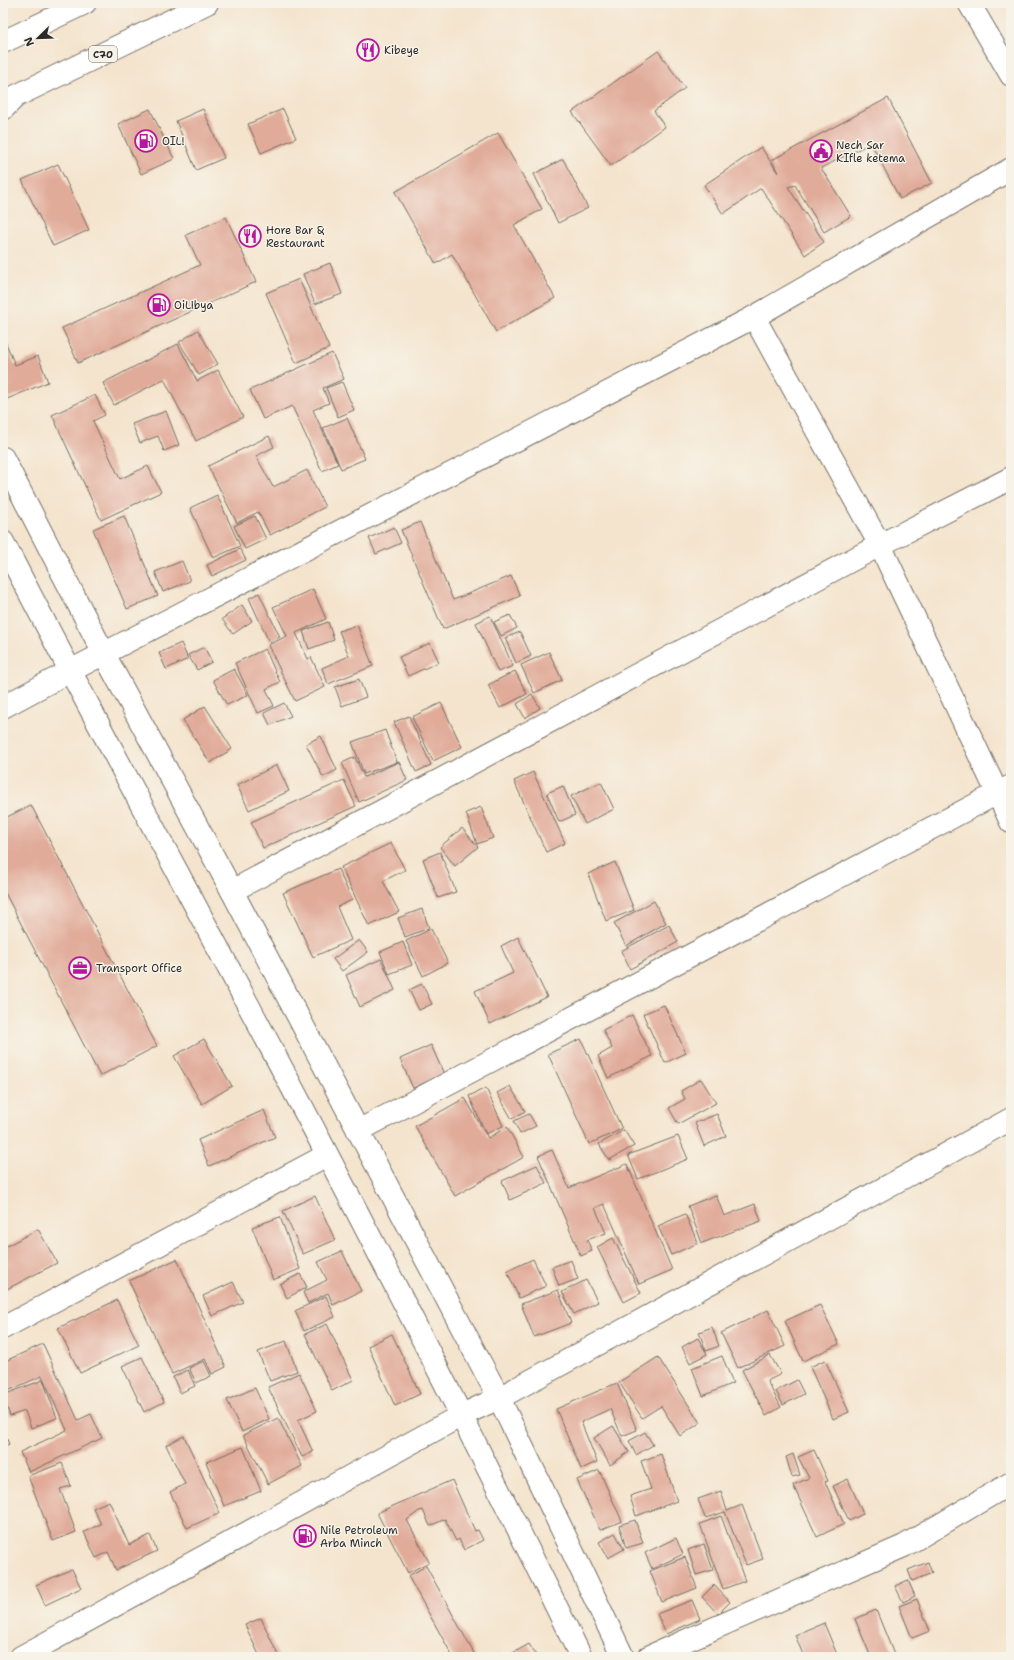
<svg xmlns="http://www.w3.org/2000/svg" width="1014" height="1660" viewBox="0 0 1014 1660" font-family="'Shantell Sans',sans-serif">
  <rect width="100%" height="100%" fill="#f7f3e8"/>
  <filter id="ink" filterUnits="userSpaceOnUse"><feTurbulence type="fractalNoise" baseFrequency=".025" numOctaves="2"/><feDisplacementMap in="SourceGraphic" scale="8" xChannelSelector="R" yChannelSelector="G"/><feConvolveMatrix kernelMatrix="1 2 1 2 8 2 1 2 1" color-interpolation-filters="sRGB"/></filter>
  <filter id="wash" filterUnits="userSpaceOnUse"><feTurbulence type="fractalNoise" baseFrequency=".012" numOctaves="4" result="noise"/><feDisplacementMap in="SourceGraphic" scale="16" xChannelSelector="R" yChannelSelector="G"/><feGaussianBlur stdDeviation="0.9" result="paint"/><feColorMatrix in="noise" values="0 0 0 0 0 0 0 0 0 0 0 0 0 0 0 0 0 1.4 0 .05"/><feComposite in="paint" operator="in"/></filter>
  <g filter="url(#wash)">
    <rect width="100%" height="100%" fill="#f4e4cd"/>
    <g id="blocks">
      <g fill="#e1ab9a">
        <polygon points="658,51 685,88 654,111 665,127 611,166 572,112"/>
        <polygon points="888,98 932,183 900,199 871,143 821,168 851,216 824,232 795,185 788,187 824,242 805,255 761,188 723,214 704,185 761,147 778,173 772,160"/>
        <polygon points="150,109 174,159 141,174 118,124"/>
        <polygon points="203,109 224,158 196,170 176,121"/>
        <polygon points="283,109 296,138 261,153 248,124"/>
        <polygon points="498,133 542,209 514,225 555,298 496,332 452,254 436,264 395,192"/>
        <polygon points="563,159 588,208 558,223 534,174"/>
        <polygon points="58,164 89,230 53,246 22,180"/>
        <polygon points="226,217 256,282 78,363 62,328 200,265 186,235"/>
        <polygon points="330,263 342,294 315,304 303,274"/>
        <polygon points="299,279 329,348 296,363 266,293"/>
        <polygon points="198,330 218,364 199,375 179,342"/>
        <polygon points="3,336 15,365 38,356 48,382 7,399 3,388"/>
        <polygon points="178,344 197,381 218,370 243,417 196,441 164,379 114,405 103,383"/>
        <polygon points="332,353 344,379 323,388 329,403 313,410 338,464 322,471 292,406 263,419 250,390"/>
        <polygon points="342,382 354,410 338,417 326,388"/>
        <polygon points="95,395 105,415 93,421 120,479 148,466 161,492 101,520 52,415"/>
        <polygon points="166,411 179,445 164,451 158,436 140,443 132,424"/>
        <polygon points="347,418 365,459 341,469 323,428"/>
        <polygon points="269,436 274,447 256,456 273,487 307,470 325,507 270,535 258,512 237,523 208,466"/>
        <polygon points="217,495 240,546 213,558 190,508"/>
        <polygon points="124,516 158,596 127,609 93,529"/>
        <polygon points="255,516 266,539 245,549 234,526"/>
        <polygon points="420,522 453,600 511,576 520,596 443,629 401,530"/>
        <polygon points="394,527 401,543 376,554 369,538"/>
        <polygon points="240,549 246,560 212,576 207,565"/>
        <polygon points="182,561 190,581 163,592 155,572"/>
        <polygon points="313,589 326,619 296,633 308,659 311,657 325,687 295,701 268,645 287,636 273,607"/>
        <polygon points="259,593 280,637 269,642 249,598"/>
        <polygon points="242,605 252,621 233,634 222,619"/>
        <polygon points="510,615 517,628 501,636 494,622"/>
        <polygon points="490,616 513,666 498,672 476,623"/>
        <polygon points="328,622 334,640 309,649 303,631"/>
        <polygon points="357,625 373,666 328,684 322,668 349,656 339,631"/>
        <polygon points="520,632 531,656 516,663 505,638"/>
        <polygon points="181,643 188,659 166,669 159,653"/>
        <polygon points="430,643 439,662 408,676 399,657"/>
        <polygon points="204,647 212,662 197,670 188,655"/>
        <polygon points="265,649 280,682 266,689 274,706 258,713 235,663"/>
        <polygon points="549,652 562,680 534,693 521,665"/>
        <polygon points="234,669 248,695 227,705 213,680"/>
        <polygon points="515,671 527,694 500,708 488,685"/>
        <polygon points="359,679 366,697 342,706 335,687"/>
        <polygon points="532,694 540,708 525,718 517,704"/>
        <polygon points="284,703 291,716 270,725 264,713"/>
        <polygon points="441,703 462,747 433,761 412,717"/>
        <polygon points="205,706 232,749 210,763 183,720"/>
        <polygon points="409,716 431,765 416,772 394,722"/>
        <polygon points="385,730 397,762 364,774 352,742"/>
        <polygon points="321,736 337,770 323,777 306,744"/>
        <polygon points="355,757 364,777 399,762 407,780 359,802 342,763"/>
        <polygon points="277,765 289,791 249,810 237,785"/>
        <polygon points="533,772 565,843 546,852 514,781"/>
        <polygon points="344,780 356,806 263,848 251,822"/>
        <polygon points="601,782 614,809 585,824 571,796"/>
        <polygon points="563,786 575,815 559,822 547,793"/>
        <polygon points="31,805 157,1046 100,1076 3,889 3,819"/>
        <polygon points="481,807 493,838 477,844 466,813"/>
        <polygon points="462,828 478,847 455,866 440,847"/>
        <polygon points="391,843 405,870 383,881 399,912 369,926 341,867"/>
        <polygon points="440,852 456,892 438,898 423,859"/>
        <polygon points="615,862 634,910 606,921 588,874"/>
        <polygon points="338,869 352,900 337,907 351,940 313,957 283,893"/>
        <polygon points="654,901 666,923 626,946 614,923"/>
        <polygon points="422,909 429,928 405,937 398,918"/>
        <polygon points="669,925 678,942 630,969 621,951"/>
        <polygon points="431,929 448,963 423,976 406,941"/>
        <polygon points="518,937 547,997 490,1024 475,991 513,973 501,946"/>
        <polygon points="359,940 368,952 342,971 333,959"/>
        <polygon points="403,942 412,965 389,974 380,952"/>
        <polygon points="381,959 395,990 360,1007 346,975"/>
        <polygon points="422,984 432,1004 419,1010 409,990"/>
        <polygon points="664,1005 686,1053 665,1063 643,1014"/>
        <polygon points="632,1015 652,1056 608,1078 598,1056 612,1048 603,1030"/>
        <polygon points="204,1039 232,1086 202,1104 174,1056"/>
        <polygon points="581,1039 622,1129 589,1144 548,1054"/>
        <polygon points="431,1045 444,1074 413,1088 400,1059"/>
        <polygon points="701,1079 716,1103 678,1124 669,1108 685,1099 681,1091"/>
        <polygon points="510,1086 525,1111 512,1119 497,1093"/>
        <polygon points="486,1088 503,1126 486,1134 469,1096"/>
        <polygon points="465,1098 488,1138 507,1127 524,1157 455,1196 415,1126"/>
        <polygon points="264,1110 275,1137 209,1166 198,1140"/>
        <polygon points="529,1114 536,1126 520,1134 514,1121"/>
        <polygon points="717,1114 726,1136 704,1146 695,1123"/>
        <polygon points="624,1130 634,1146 609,1160 599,1144"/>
        <polygon points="678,1136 688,1159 638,1179 628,1155"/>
        <polygon points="552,1150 569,1188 627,1164 672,1270 639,1284 604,1204 595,1208 606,1233 587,1240 592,1251 581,1256 538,1156"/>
        <polygon points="537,1165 546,1183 510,1200 502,1181"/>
        <polygon points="716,1195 724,1216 755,1204 761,1221 702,1243 688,1206"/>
        <polygon points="315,1196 335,1240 303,1254 283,1211"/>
        <polygon points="685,1214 698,1243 671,1255 658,1226"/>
        <polygon points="280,1217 300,1269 273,1280 252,1227"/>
        <polygon points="38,1229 57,1263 3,1291 3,1248"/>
        <polygon points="613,1238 641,1293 624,1302 597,1247"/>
        <polygon points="342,1251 361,1291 333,1305 328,1293 308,1303 303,1292 327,1280 318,1262"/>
        <polygon points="177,1259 226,1367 212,1374 205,1359 172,1374 129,1281"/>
        <polygon points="533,1259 546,1286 519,1298 507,1271"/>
        <polygon points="571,1260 578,1279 559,1286 552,1267"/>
        <polygon points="300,1274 307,1287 287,1298 280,1284"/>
        <polygon points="586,1280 598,1302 574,1314 562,1292"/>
        <polygon points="233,1282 243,1302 212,1316 203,1296"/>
        <polygon points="558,1290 571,1323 534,1337 521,1304"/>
        <polygon points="326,1296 335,1317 304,1331 295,1311"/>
        <polygon points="117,1300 139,1345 80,1373 58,1328"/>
        <polygon points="820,1305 839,1344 803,1361 785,1321"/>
        <polygon points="768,1310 785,1346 738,1368 721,1333"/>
        <polygon points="327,1324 353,1380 332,1391 305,1334"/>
        <polygon points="712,1327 719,1346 706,1351 699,1332"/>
        <polygon points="392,1334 420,1394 395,1406 368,1346"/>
        <polygon points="698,1338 707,1354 690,1363 682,1347"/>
        <polygon points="286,1341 297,1371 270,1381 258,1352"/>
        <polygon points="43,1344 78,1420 91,1414 102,1438 29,1472 20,1452 67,1430 42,1376 3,1393 3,1362"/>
        <polygon points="770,1355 781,1374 767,1381 781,1407 766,1416 742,1370"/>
        <polygon points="722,1356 733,1383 703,1396 692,1368"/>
        <polygon points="142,1357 164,1402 144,1412 122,1366"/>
        <polygon points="658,1357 700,1423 680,1436 661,1406 642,1418 619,1382"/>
        <polygon points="825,1360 849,1412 833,1419 810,1367"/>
        <polygon points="204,1361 211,1376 196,1383 189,1368"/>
        <polygon points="188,1370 195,1386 180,1393 173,1377"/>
        <polygon points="299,1373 317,1411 298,1420 313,1452 302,1457 268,1387"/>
        <polygon points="43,1380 57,1418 31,1428 25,1411 10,1416 3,1395"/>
        <polygon points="797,1380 804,1394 783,1405 776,1391"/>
        <polygon points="617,1383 637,1430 622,1436 610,1409 581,1422 597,1462 581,1469 556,1409"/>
        <polygon points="255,1388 269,1419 242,1432 227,1400"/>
        <polygon points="278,1418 302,1466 268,1484 243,1435"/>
        <polygon points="613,1426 629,1452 610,1465 594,1438"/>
        <polygon points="3,1430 9,1444 3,1447"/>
        <polygon points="645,1432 653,1445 636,1455 629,1441"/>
        <polygon points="184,1436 220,1513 187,1528 170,1492 185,1484 166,1445"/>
        <polygon points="243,1447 261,1491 224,1506 206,1462"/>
        <polygon points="814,1450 828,1481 825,1482 844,1524 817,1537 793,1485 809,1478 798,1457"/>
        <polygon points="661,1454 677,1501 636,1516 630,1496 651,1489 641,1461"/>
        <polygon points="793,1454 800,1475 792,1477 786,1457"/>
        <polygon points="62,1463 71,1486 60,1489 76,1532 53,1541 28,1476"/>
        <polygon points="599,1470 622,1521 600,1530 577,1480"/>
        <polygon points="848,1479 863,1514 849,1521 833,1486"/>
        <polygon points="452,1480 475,1531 478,1530 483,1540 464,1550 459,1539 456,1541 445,1519 430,1526 423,1510 419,1511 407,1520 429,1562 408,1573 377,1513"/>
        <polygon points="721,1491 727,1511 742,1505 763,1559 746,1565 725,1512 705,1518 698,1499"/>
        <polygon points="109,1501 129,1545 150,1535 157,1551 116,1570 108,1552 96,1558 84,1532 101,1524 93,1508"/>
        <polygon points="721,1516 745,1581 723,1589 700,1524"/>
        <polygon points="635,1520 643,1543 626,1548 619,1525"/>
        <polygon points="615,1533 624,1549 608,1558 599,1542"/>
        <polygon points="676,1538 683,1554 652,1569 645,1553"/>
        <polygon points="704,1544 713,1570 696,1575 688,1550"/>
        <polygon points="685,1557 697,1588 662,1602 650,1571"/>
        <polygon points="928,1562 932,1573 912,1581 908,1570"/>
        <polygon points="426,1566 476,1657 453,1657 408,1576"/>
        <polygon points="72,1569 81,1588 45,1605 36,1585"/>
        <polygon points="908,1580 915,1596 903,1602 895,1586"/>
        <polygon points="714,1585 730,1602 718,1614 702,1597"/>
        <polygon points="917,1599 930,1631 912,1638 899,1606"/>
        <polygon points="692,1600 700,1619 666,1634 657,1614"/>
        <polygon points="876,1610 895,1657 871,1657 855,1619"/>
        <polygon points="261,1618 279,1657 260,1657 245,1625"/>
        <polygon points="824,1623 838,1657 804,1657 795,1635"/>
        <polygon points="529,1644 537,1657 506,1657"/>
        <polygon points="499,1653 502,1657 491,1657"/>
      </g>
    </g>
  </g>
  <g filter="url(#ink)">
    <use href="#blocks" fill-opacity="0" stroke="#716c64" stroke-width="1"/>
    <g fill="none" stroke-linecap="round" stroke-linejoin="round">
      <g stroke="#716c64" stroke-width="24">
        <g id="minor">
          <polyline points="969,3 1011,75"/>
          <polyline points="754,317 880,545 1011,822"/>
          <polyline points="3,707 70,671 754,317 1011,169"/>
          <polyline points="232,891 880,545 1011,478"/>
          <polyline points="358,1131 1011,786"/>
          <polyline points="3,1328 327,1155"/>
          <polyline points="21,1657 462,1415 499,1398 1011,1119"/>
          <polyline points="648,1657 904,1546 1011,1483"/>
        </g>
      </g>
      <g stroke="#716c64" stroke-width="24">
        <g id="secondary">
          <polyline points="3,458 104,654 232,891 499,1398 623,1657"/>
          <path d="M3 542C109 748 221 951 328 1156 415 1322 499 1489 581 1657"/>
        </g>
      </g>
      <g stroke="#716c64" stroke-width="24">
        <g id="trunk">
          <polyline points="3,42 85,3"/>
          <polyline points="3,109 16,96 207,3"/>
        </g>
      </g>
      <use href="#minor" stroke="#fff" stroke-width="22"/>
      <use href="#secondary" stroke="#fff" stroke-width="22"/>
      <use href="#trunk" stroke="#fff" stroke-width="22"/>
    </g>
  </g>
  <defs>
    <g id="restaurant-ring" transform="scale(1.15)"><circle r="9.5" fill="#f7f3e8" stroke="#b5179e" stroke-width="1.5"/><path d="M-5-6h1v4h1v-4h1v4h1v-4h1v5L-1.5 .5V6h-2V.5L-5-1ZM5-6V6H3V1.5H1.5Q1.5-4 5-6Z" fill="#b5179e"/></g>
    <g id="fuel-ring" transform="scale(1.15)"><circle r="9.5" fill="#f7f3e8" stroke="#b5179e" stroke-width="1.5"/><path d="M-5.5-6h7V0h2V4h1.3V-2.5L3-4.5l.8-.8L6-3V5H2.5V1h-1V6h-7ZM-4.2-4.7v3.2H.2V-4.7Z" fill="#b5179e"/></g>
    <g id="civic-ring" transform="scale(1.15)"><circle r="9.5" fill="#f7f3e8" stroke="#b5179e" stroke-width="1.5"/><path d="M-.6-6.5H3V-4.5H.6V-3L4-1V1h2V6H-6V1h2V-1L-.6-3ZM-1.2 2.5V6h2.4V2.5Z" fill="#b5179e"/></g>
    <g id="office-ring" transform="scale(1.15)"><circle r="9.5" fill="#f7f3e8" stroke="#b5179e" stroke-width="1.5"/><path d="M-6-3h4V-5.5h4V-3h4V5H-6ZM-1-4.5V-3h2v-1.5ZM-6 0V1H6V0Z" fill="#b5179e"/></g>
  </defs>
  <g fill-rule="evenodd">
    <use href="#restaurant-ring" x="368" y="50"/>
    <use href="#fuel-ring" x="146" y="141"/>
    <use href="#civic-ring" x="821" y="151"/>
    <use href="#restaurant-ring" x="250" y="236"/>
    <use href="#fuel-ring" x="159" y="305"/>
    <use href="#office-ring" x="80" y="968"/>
    <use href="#fuel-ring" x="305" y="1536"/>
  </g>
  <g text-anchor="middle" stroke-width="3" stroke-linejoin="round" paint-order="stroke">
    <rect fill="#f7f3e8" stroke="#686764" stroke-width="1" x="89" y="46" width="28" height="16" rx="3"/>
    <g font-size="10" font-weight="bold" fill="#2b2b2b">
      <text x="103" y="58">C70</text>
    </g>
    <g font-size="11" fill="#2b2b2b" stroke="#f7f3e8" text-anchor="start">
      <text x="384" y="54">Kibeye</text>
      <text x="162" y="145">OIL!</text>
      <text x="836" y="149">Nech Sar<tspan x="836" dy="13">KIfle ketema</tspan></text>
      <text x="266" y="234">Hore Bar &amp;<tspan x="266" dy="13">Restaurant</tspan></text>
      <text x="174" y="309">OiLibya</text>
      <text x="96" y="972">Transport Office</text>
      <text x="320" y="1534">Nile Petroleum<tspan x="320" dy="13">Arba Minch</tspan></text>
    </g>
  </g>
  <rect width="1014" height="1660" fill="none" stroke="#f7f3e8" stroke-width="16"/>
  <g transform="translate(38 38) rotate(247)" stroke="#f7f3e8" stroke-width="3" paint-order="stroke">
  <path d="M0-3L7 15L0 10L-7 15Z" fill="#2b2b2b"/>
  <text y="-6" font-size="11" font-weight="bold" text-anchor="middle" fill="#2b2b2b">N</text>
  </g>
</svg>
